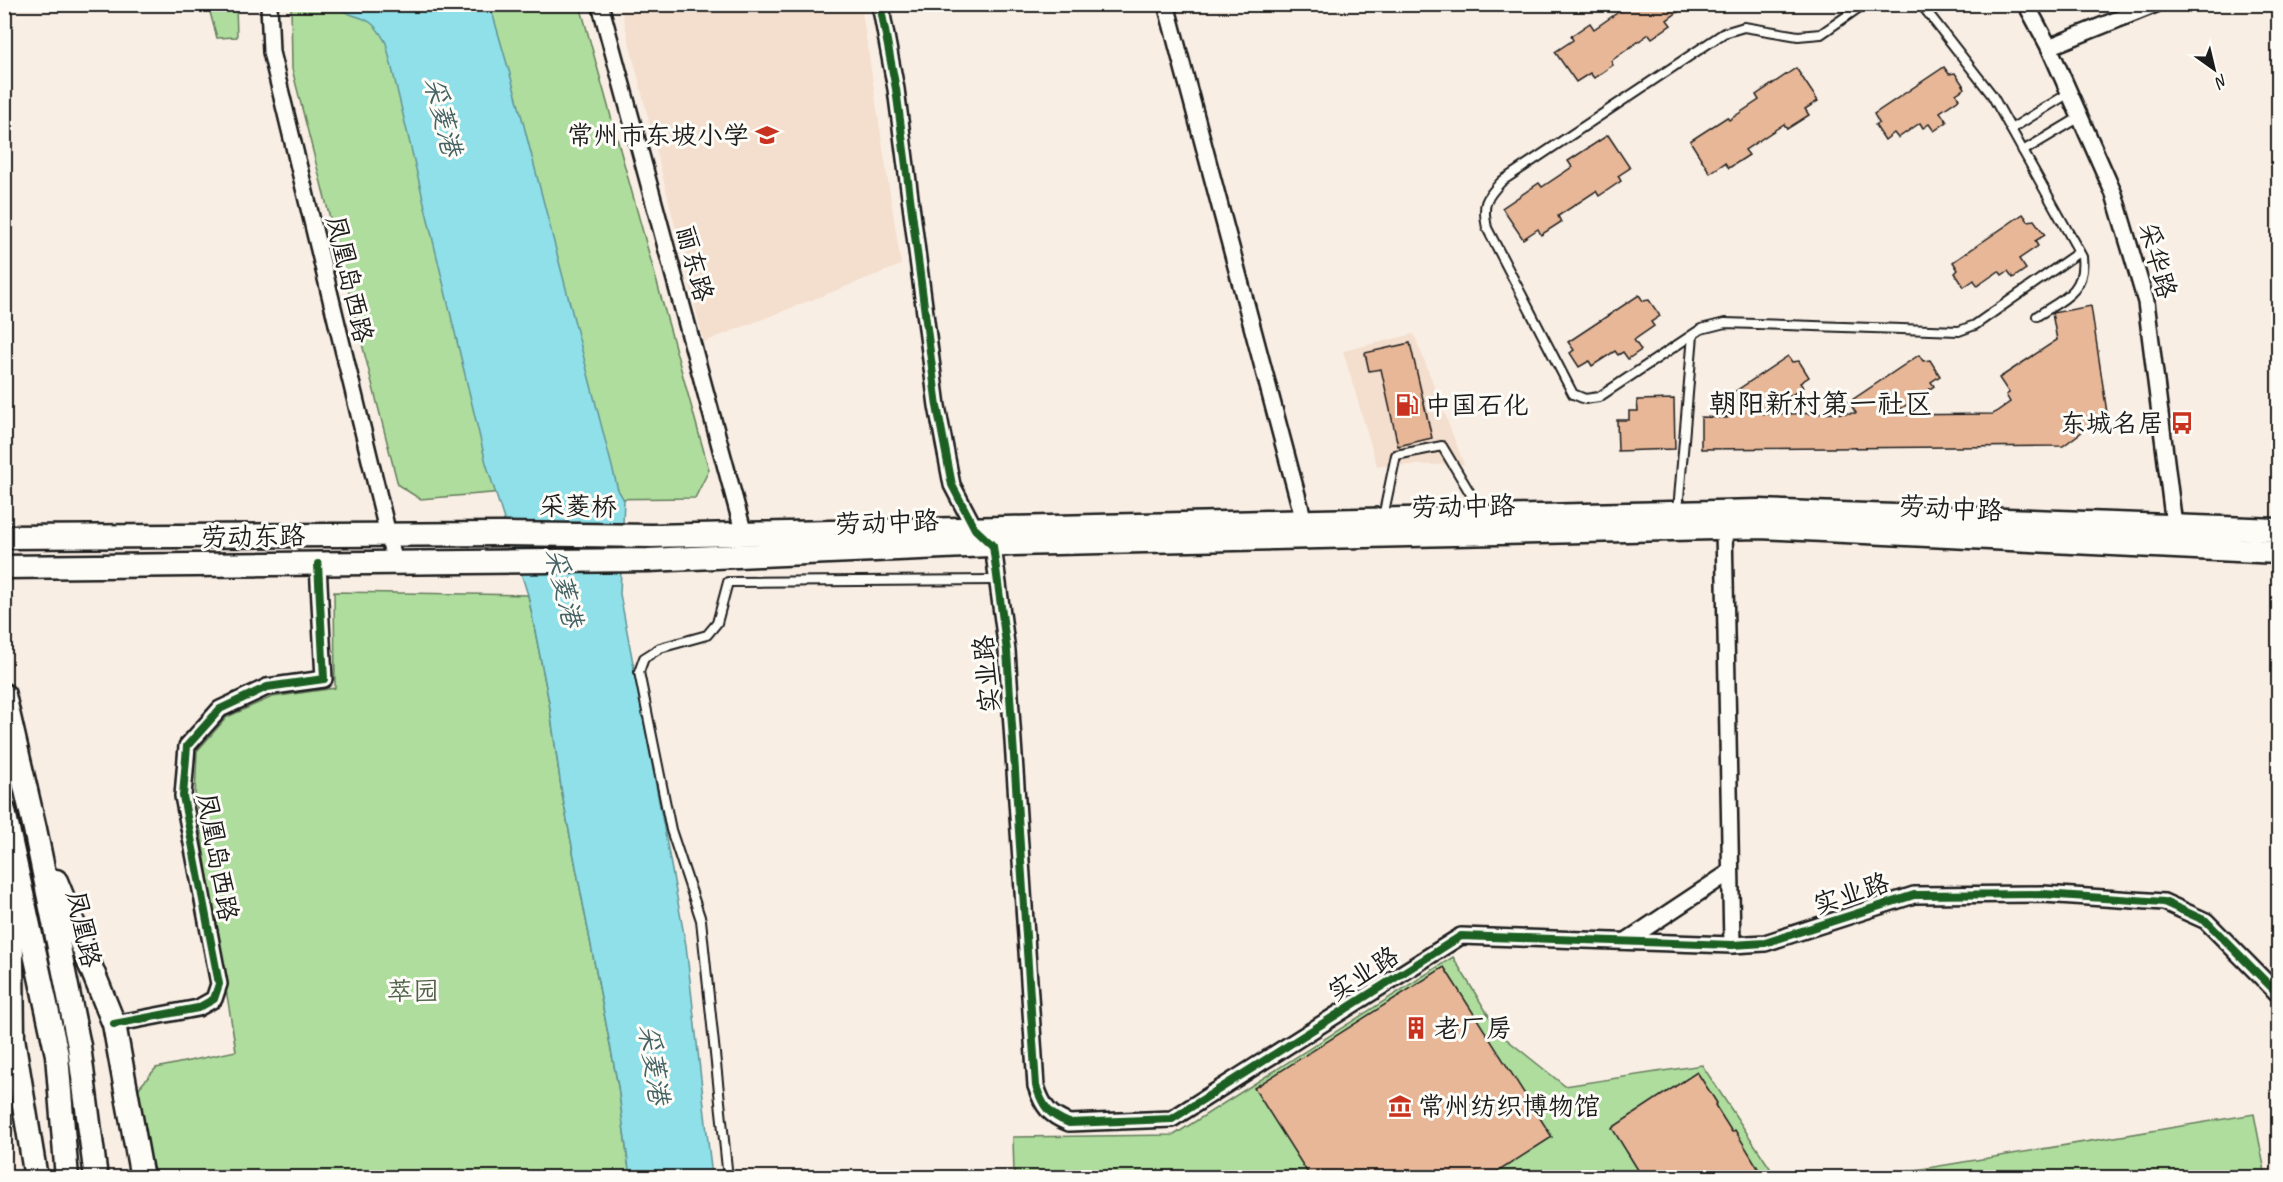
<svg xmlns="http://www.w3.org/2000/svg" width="2283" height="1182" viewBox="0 0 2283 1182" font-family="Caveat,'LXGW WenKai TC',sans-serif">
  <rect width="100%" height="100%" fill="#f9eee4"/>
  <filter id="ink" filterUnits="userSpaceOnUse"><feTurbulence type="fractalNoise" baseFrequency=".0167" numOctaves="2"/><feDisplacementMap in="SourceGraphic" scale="12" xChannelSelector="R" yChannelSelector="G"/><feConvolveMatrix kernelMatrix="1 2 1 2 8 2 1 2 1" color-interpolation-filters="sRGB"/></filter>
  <g filter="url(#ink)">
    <g fill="#f4decd">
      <polygon points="620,5 861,5 901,265 704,342"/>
      <polygon points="1414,334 1464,464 1377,466 1343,351"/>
    </g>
    <g fill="#aedd9d" stroke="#657c5c" stroke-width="1.5">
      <polygon points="208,5 236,5 237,37 217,38"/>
      <polygon points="291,5 390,5 515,491 420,499 398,485 292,69"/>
      <polygon points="470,5 580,5 709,470 695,498 594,499"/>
      <polygon points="334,592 528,595 549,702 562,794 618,1086 630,1177 154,1177 138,1089 156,1068 236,1051 195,796 197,751 227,717 272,697 335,688"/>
      <polygon points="1453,957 1500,1034 1565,1086 1702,1065 1776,1177 1103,1178 1101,1175 1014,1175 1013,1137 1174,1135"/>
      <polygon points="2254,1114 2266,1177 1873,1177"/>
    </g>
    <path fill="#8fe0e8" stroke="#619296" stroke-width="1.5" d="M337 5H490L516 95 618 490 624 500 620 594 686 945 712 1177H630L618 1086 562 794 549 702 528 595 486 463 386 43C382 36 378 28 371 23 359 14 349 18 337 5Z"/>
    <g fill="#e7b798" stroke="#1c1c1c" stroke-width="1.5">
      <polygon points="1630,4 1689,4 1667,20 1671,25 1652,38 1649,34 1611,61 1613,65 1594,78 1590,73 1576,82 1555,52 1573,40 1571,36 1590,23 1594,29"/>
      <polygon points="1944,67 1949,74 1955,73 1965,88 1956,94 1959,99 1940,112 1947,122 1934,131 1929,124 1923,128 1920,123 1898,138 1894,133 1885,140 1875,125 1879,123 1874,114"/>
      <polygon points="1796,68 1818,101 1805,109 1809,115 1787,129 1784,124 1745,150 1749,155 1729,168 1725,163 1710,173 1690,141 1727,117 1729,120 1759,100 1756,95"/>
      <polygon points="1608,135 1630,168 1618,176 1621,181 1599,196 1596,191 1558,216 1561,222 1541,235 1538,229 1523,239 1502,208 1539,183 1542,187 1572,167 1568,161"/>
      <polygon points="2023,214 2028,221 2034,220 2045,235 2035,241 2038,246 2019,259 2026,269 2013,278 2008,271 2002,275 1999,271 1977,286 1974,280 1964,287 1955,273 1958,270 1953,262"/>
      <polygon points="1639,295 1643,301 1649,300 1660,316 1651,322 1654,326 1634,340 1641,350 1628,359 1623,352 1618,355 1615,351 1592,366 1589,361 1579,367 1570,353 1574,350 1568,342"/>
      <polygon points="2091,306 2107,413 2063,446 1701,449 1701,417 1727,418 1718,403 1788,356 1792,362 1799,361 1809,377 1800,383 1803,387 1765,414 1856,413 1849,402 1919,355 1923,361 1930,360 1940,376 1931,382 1934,386 1892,415 1993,414 2010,402 2006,395 2009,393 1999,378 2057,340 2052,313"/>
      <polygon points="1410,343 1432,438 1398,446 1381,369 1369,371 1365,353"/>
      <polygon points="1674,399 1675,449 1618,451 1617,420 1629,420 1629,411 1638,411 1637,400"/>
      <polygon points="1444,967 1552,1137 1488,1178 1311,1178 1254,1088"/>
      <polygon points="1697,1072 1717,1103 1715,1105 1732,1132 1735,1130 1764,1178 1643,1178 1612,1128"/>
    </g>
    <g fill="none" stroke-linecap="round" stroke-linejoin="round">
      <g stroke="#1c1c1c" stroke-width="12">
        <g id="service">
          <path d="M1864 4 1821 34 1798 36 1744 27 1724 33 1502 181C1485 199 1482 204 1487 228L1573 394 1585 399 1599 397 1701 329 1725 323 1959 331 1975 325 2079 252"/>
          <path d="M1921 4 1992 95 2082 257C2086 292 2063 299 2037 316"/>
          <polyline points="2011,129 2069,93"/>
          <polyline points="2023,151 2080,117"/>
          <polyline points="1678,510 1693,335"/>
          <polyline points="1383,517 1396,455 1442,446 1482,513"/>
          <polyline points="728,1178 701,920 671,830 639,672 644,658 660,648 707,635 717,623 728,582 997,580"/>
        </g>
      </g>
      <g stroke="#1c1c1c" stroke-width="20">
        <g id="minor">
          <polyline points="269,4 271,52 395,563"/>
          <polyline points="600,4 744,534"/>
          <path d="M880 4 896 89 937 406 952 485 975 529 993 546 1007 651 1036 1086C1043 1107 1049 1115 1069 1123L1172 1119 1461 936 1732 945 1765 943 1914 895 2043 894 2164 902 2206 921 2278 994"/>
          <polyline points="1166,4 1304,521"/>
          <polyline points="2026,4 2049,47 2114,194 2146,302 2174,525 2173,534"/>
          <polyline points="2049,47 2156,4"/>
          <polyline points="1724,528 1732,945"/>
          <polyline points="1626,941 1730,872"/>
          <polyline points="114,1024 198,1008 214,999 219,984 183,796 187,746 220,709 267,687 324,679 318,564"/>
        </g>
      </g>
      <g stroke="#1c1c1c" stroke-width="27">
        <g id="secondary">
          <polyline points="4,537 503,534 652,536 1760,511 2278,530"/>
          <polyline points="4,567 648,560 1012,544 1759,527 2278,552"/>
          <polyline points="4,695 35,829 79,1046 96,1178"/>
          <polyline points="4,811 57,1055 67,1178"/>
          <polyline points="56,881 114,1024 142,1178"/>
          <polyline points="11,888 13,1038 36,1178"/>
        </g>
      </g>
      <use href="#service" stroke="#fdfcf7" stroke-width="8"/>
      <use href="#minor" stroke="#fdfcf7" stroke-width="15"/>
      <use href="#secondary" stroke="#fdfcf7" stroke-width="22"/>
      <g stroke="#fdfcf7" stroke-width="11">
        <g id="cycleway">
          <path d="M880 4 896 89 937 406 952 485 975 529 993 546 1007 651 1036 1086C1043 1107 1049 1115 1069 1123L1172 1119 1461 936 1732 945 1765 943 1914 895 2043 894 2164 902 2206 921 2278 994"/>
          <polyline points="114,1024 198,1008 214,999 219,984 183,796 187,746 220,709 267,687 324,679 318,564"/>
        </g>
      </g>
      <use href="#cycleway" stroke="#1b5e20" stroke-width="8"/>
    </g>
  </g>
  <defs>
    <g id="school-bare" transform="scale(1.8)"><path d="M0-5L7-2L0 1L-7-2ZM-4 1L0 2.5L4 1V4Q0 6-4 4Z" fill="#c8321e" stroke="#fdfcf7" stroke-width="2.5" paint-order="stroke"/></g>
    <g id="fuel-bare" transform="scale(1.8)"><path d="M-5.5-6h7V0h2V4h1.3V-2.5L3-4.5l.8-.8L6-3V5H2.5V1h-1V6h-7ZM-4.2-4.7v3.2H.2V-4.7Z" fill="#c8321e" stroke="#fdfcf7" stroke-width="2.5" paint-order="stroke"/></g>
    <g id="bus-bare" transform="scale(1.8)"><path d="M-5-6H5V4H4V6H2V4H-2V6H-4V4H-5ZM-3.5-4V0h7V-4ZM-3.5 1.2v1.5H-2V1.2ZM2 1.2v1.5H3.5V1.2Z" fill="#c8321e" stroke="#fdfcf7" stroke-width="2.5" paint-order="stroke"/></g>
    <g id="building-bare" transform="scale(1.8)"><path d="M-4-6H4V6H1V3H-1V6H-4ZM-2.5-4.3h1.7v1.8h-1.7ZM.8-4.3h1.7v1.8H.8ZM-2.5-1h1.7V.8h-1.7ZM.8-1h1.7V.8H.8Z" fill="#c8321e" stroke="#fdfcf7" stroke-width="2.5" paint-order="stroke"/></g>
    <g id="museum-bare" transform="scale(1.8)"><path d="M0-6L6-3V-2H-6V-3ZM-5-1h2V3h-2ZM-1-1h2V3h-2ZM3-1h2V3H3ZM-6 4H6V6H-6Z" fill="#c8321e" stroke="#fdfcf7" stroke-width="2.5" paint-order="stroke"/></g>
  </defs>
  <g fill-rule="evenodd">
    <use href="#school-bare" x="767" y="135"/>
    <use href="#fuel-bare" x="1407" y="405"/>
    <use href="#bus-bare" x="2182" y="423"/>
    <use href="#building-bare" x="1416" y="1028"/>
    <use href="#museum-bare" x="1400" y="1106"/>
  </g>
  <g text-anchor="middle" stroke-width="6" stroke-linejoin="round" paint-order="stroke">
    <g font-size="26" fill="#1c1c1c" stroke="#fdfcf7" text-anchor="start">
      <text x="749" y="144" text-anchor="end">常州市东坡小学</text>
      <text x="1425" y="414">中国石化</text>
      <text x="2164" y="432" text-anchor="end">东城名居</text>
      <text x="1434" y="1037">老厂房</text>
      <text x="1418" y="1115">常州纺织博物馆</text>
    </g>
    <g font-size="26" fill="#1c1c1c" stroke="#fdfcf7">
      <text transform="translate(2158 260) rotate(75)" y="9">采华路</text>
      <text transform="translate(695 263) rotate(75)" y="9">丽东路</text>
      <text transform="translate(350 279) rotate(77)" y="9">凤凰岛西路</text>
      <text transform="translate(578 506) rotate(1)" y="9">采菱桥</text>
      <text transform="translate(1463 506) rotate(-1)" y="9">劳动中路</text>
      <text transform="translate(1951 508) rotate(3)" y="9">劳动中路</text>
      <text transform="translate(887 522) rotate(-2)" y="9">劳动中路</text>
      <text transform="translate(253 536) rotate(-1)" y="9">劳动东路</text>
      <text transform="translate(986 674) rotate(-95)" y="9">实业路</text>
      <text transform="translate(218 857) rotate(80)" y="9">凤凰岛西路</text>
      <text transform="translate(1851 893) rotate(-18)" y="9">实业路</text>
      <text transform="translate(84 929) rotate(78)" y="9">凤凰路</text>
      <text transform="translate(1363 973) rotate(-32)" y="9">实业路</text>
    </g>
    <g font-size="26" fill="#4f6049" stroke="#fdfcf7">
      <text x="413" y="1000">萃园</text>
    </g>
    <g font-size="27" font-style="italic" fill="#446163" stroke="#fdfcf7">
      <text transform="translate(443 116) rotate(76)" y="9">采菱港</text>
      <text transform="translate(564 587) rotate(76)" y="9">采菱港</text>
      <text transform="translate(654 1064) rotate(82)" y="9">采菱港</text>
    </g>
    <g font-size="28" fill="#1c1c1c" stroke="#fdfcf7">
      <text x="1821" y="413">朝阳新村第一社区</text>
    </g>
  </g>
  <rect width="2283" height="1182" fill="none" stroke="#fdfcf7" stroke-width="24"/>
  <rect x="12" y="12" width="2259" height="1158" fill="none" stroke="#1c1c1c" stroke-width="2" filter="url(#ink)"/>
  <g transform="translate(2214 69) rotate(146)" stroke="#fdfcf7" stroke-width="4.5" paint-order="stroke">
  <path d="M0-4.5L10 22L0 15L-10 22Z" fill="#1c1c1c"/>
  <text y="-9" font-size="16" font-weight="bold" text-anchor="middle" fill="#1c1c1c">N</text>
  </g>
</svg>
